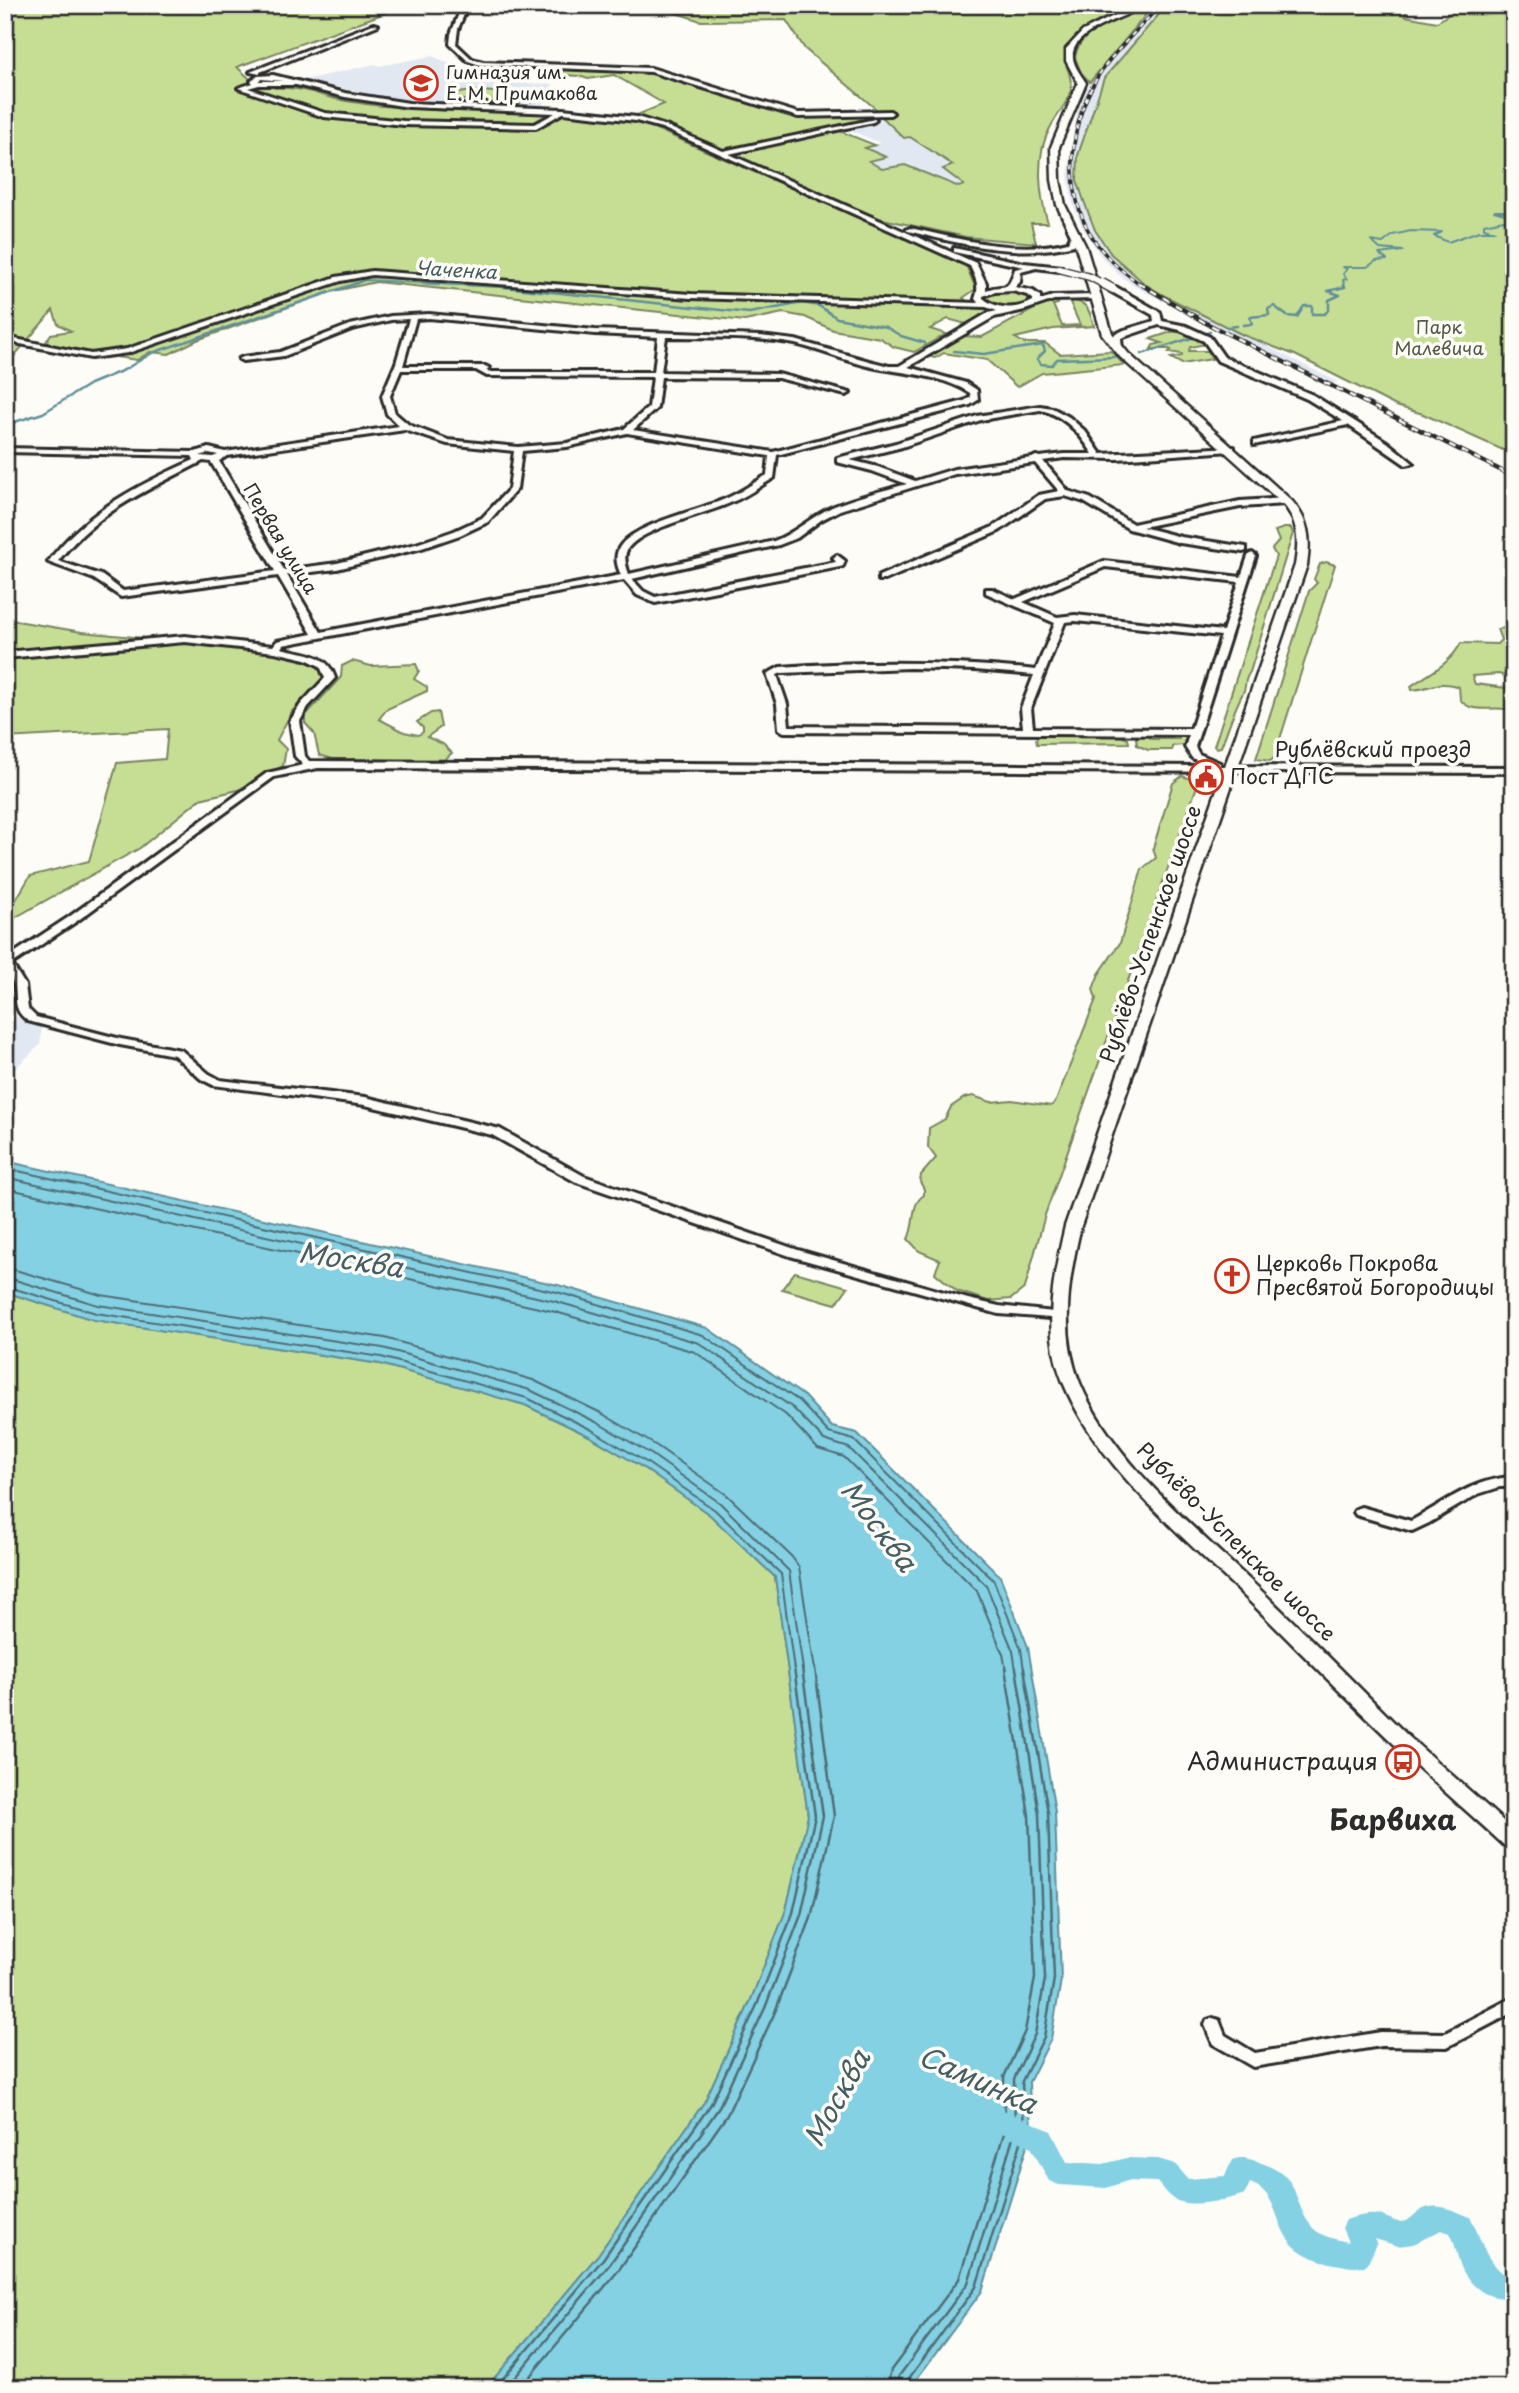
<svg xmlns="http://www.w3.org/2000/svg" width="1519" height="2393" viewBox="0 0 1519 2393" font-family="'Playpen Sans',sans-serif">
  <rect width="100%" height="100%" fill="#fdfcf7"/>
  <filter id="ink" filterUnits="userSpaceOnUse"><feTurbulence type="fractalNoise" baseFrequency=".0143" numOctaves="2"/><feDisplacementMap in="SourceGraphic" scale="14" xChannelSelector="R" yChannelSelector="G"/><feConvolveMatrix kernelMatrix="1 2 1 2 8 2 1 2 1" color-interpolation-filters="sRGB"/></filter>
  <g filter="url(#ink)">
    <g fill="#e2e8f2">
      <polygon points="1154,5 1167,5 1104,78 1078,155 1077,180 1095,230 1111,254 1145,284 1338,382 1326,385 1134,286 1119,275 1100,255 1082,226 1073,204 1068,176 1077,113 1093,75"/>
      <polygon points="432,56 495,82 553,84 541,108 401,101 304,80 375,64 379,66"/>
      <polygon points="884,120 904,138 910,137 954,166 944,169 965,185 959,187 905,165 882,169 868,161 885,158 864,148 880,143 844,128"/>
      <polygon points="5,1012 42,1027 40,1045 5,1078"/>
    </g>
    <g fill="#c6de94" stroke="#788460" stroke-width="2">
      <path d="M5 5H407L237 67 249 78 250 84 270 85 275 88C292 87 306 90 322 95 345 103 381 106 406 108 486 116 569 105 647 125L966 265 976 289 963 298 971 304 988 307 987 315 966 324 948 319 930 329 946 334 914 352 894 347 880 338 833 330 805 317 783 313 745 321 376 282 330 292 197 340 169 354 150 352 137 360 116 357 209 326 203 323C161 339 88 368 46 342L51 334 71 331 58 324 53 310 5 367Z"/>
      <path d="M651 5H1134C1113 15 1083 24 1069 44 1058 60 1074 74 1071 90 1068 103 1056 116 1050 128 1035 155 1039 195 1048 223H1031L1036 243 966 237 864 215 777 176 779 173 770 172 729 154 837 130 875 145 865 148 886 157 869 161 882 169 905 165 959 187 964 185 943 169 953 165 910 137 904 138 880 115 882 114 805 49 786 20 701 21Z"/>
      <path d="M1148 5H1154L1090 82 1081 73 1075 57C1081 25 1124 18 1148 5Z"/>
      <polygon points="1167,5 1409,5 1405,16 1437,22 1463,5 1514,5 1514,455 1423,414 1396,406 1295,355 1243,335 1165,296 1145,284 1111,254 1095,230 1085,204 1077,180 1078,155 1104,78"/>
      <polygon points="555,67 646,70 795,116 867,116 872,118 727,151 683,134 682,131 632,117 664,104 614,75 588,79 579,76 552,74"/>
      <polygon points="473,91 524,93 523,95 535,96 531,102 466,103 466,100 455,100 459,93"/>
      <path d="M999 291 1023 292 1033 300C1020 313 998 308 983 299L987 294Z"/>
      <path d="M1051 300H1057L1058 304 1053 305 1062 326 1080 325 1069 300C1087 302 1089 308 1094 326L1053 329 1015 338 1024 343H1045L1060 354 1111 351 1124 365 1042 373 1017 387 987 360 944 353 935 358 927 356 961 336 982 337Z"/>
      <path d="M1171 332C1184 331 1196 336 1206 344L1190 347 1189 351H1208L1212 359 1182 364 1171 358 1182 356V354L1169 352 1171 350 1169 349H1151L1153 345 1162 343 1150 339Z"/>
      <path d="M1284 528H1291L1293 533 1250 672C1243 681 1247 686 1243 693 1234 709 1228 729 1221 747L1216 748 1214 746 1276 556 1272 549 1279 541 1275 531Z"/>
      <polygon points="1326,562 1335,565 1274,758 1270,761 1256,759 1309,591 1317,583 1314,579 1320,564"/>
      <polygon points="5,619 82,632 269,650 322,667 325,673 322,682 292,711 277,740 286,749 283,766 238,790 200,799 140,848 5,923 5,913 10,910 30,876 89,861 117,763 165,759 168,729 5,738"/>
      <path d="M1514 627V679L1499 674 1472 676 1475 684 1514 689V711C1497 704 1471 716 1460 699L1459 687C1437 679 1432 689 1412 690L1411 686C1431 672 1449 665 1461 643L1497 644 1501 640 1497 629Z"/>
      <polygon points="352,661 371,666 416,664 419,671 414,679 427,687 427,691 387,709 379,719 404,732 418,735 423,732 423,728 417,722 431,713 438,712 441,727 427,737 443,744 452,753 444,760 436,761 333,759 319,755 314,733 305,723 305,716 341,677 342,666"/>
      <polygon points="1142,735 1149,736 1151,739 1179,739 1179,736 1190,736 1189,742 1184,742 1184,745 1172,746 1172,750 1148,750 1137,745 1136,738"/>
      <polygon points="1039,736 1121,736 1128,739 1129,743 1037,744 1036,739"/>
      <path d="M1182 776 1197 781V786L1045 1215 1025 1288 1011 1299 988 1301 957 1291 935 1273 940 1260 919 1251 908 1239C916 1223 910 1204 924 1195V1189L920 1182 921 1175 936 1158 928 1147 929 1128 945 1119 951 1107 964 1098 973 1096 991 1102 1012 1100 1051 1106 1056 1101 1096 999 1093 989 1099 974 1120 943 1142 869 1156 858 1153 848 1173 783Z"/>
      <polygon points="795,1272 848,1287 836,1304 782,1289"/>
      <polygon points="5,1292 95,1320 380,1364 525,1405 589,1436 642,1467 710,1515 775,1577 808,1816 786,1910 750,2002 705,2101 598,2255 486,2388 5,2388"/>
    </g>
    <polygon fill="#84d1e3" stroke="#608f99" stroke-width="2" points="5,1161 558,1285 707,1328 804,1396 832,1427 857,1433 1000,1576 1028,1647 1055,1812 1061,1980 1051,2039 1029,2082 1031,2133 982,2291 910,2388 486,2388 598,2255 705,2101 750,2002 786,1910 808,1816 775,1577 710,1515 642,1467 589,1436 525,1405 380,1364 94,1320 5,1292"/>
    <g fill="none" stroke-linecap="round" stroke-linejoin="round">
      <g stroke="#4f6d75" stroke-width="2">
        <polyline points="5,1168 557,1292 703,1335 799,1401 829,1433 854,1440 994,1581 1021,1649 1024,1670"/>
        <polyline points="5,1177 554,1301 699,1343 793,1408 824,1440 849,1448 986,1585 1013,1651 1016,1670"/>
        <polyline points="5,1188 552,1311 695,1352 786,1415 818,1449 844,1457 977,1591 1003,1654 1006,1670"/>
        <polyline points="5,1267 101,1295 385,1338 533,1380 601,1413 657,1446 727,1495 792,1557 799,1567 815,1670"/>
        <polyline points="5,1277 98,1305 383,1348 530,1390 596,1422 651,1454 720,1503 789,1571 803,1670"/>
        <polyline points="5,1286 96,1313 381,1357 527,1398 592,1430 646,1462 715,1510 781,1574 794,1670"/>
      </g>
      <g stroke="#4f6d75" stroke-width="2.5">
        <polyline points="495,2388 603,2259 711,2104 757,2005 793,1913 815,1816 794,1668"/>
        <polyline points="506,2388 610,2264 718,2109 765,2008 801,1915 823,1816 802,1668"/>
        <polyline points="520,2388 618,2271 727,2115 775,2012 811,1918 834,1816 815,1668"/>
        <polyline points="886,2388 891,2370 959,2279 1005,2130 1004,2077 1025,2031 1035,1978 1029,1815 1005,1668"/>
        <polyline points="896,2388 899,2376 968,2283 1015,2131 1014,2079 1035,2034 1045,1979 1039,1814 1016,1668"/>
        <polyline points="905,2388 907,2381 976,2287 1024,2133 1022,2081 1044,2037 1054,1979 1048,1813 1024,1668"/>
      </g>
      <g stroke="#608f99" stroke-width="2">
        <polyline points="1512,216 1494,211 1509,211 1514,207"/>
        <polyline points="352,285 365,280 460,285"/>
        <polyline points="1344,285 1343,280 1347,279 1343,274 1347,269 1343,267 1367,267 1376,261 1387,260 1379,254 1403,251 1380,249 1371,241 1383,243 1393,235 1411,231 1442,232 1434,236 1448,242 1479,231 1495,231 1484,228 1484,224 1514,218"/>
      </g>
      <g stroke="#608f99" stroke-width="2.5">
        <polyline points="426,283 504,287 749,313 803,303 819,306 837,318 886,327 901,336 925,343"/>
        <polyline points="1243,325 1252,324 1250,317 1269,315 1268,309 1274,306 1287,316 1297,317 1304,306 1312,306 1312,314 1325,314 1329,309 1329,300 1340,295 1328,291 1345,287 1344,283"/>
        <polyline points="1227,327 1237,326"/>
        <polyline points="954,351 984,354 1043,345 1045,351 1037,359 1041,364 1052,365 1057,359 1114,357"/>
        <polyline points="1142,354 1210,332"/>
        <polyline points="5,425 43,413 90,384 124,370 152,353 357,283"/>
      </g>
      <path fill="#84d1e3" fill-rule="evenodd" d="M1006 2111 1051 2131 1067 2162 1103 2164 1127 2158 1158 2159 1175 2164 1188 2179 1225 2176 1232 2160C1243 2156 1248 2159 1259 2162 1302 2178 1289 2191 1309 2223 1317 2236 1334 2239 1348 2242L1342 2228 1346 2220C1356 2216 1368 2214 1378 2215 1386 2216 1392 2221 1399 2222 1408 2222 1412 2217 1418 2212 1435 2200 1453 2210 1470 2217 1483 2241 1482 2256 1504 2274L1514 2271V2295C1495 2302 1478 2293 1466 2276 1457 2264 1457 2246 1450 2233L1441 2230 1414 2244 1398 2246 1375 2239 1377 2244 1367 2265C1355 2269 1347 2266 1335 2264 1319 2261 1298 2254 1288 2239 1274 2218 1276 2192 1250 2183L1245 2194C1227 2200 1190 2209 1173 2199 1167 2195 1162 2188 1157 2182L1127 2181 1106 2188 1059 2185 1049 2181 1031 2147 996 2130 992 2122 996 2114Z"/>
      <g stroke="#2b2b2b" stroke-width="6">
        <g id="minor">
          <polygon points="462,5 468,5 458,29 456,44 472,59 483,62 651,68 798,113 890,111 893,113 890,115 798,117 651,72 480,65 468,61 450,44 451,34"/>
          <polygon points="373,24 378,25 260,72 260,74 250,72"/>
          <path d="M273 75 345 93 409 103 563 109 637 117 666 126 723 151 875 119 876 120 873 122 729 154 976 263 986 283V290C1006 283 1007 294 1015 269L1024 267 954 252V248L1024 263 1062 267 1063 269 1059 271 1036 268 1021 272 1020 282 1015 287 1033 291 1040 296V300L1053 296 1095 295 1099 297 1095 299 1054 300 1025 310 994 317 908 367 966 383 977 390 978 400 970 405 777 455 774 478C760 486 747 496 732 502 707 514 644 527 628 548 623 556 626 566 629 574L774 541C795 533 811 517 832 507 855 497 882 491 907 484L872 471 837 462V458L896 443 977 416 1040 406 1052 408 1069 417 1085 431 1101 454 1234 447V451H1231L1117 459 1064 458 1043 461 1068 491 1090 498 1133 524 1240 501 1286 498 1290 501 1286 504 1240 507 1142 527 1181 537 1246 547V551L1243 552 1180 543 1129 529 1084 502 1065 496 1045 499 999 531 885 580H879V576L993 527 1039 495 1059 491 1035 463 955 474 840 510 821 520 797 538 779 545 632 579 643 591 655 597 836 562 833 558 837 555 845 561 843 566 840 567 655 603 637 595 624 580 283 645 281 648C303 654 327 652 335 678L308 707 300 721 305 756 309 761 1209 766 1192 758 1185 747 1189 735 784 732 779 729 777 704 767 674 780 667C866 661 951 661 1036 670L1055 623 986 593V589H992L1015 599 1104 561 1241 577 1248 556 1252 553 1256 556 1195 747 1199 754 1220 763V766L1514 767V773L318 768 274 777 77 921 12 964 25 985 28 1009 36 1017 121 1039 181 1050 209 1074 220 1080 365 1097 500 1129 584 1176 798 1250 968 1299 999 1306 1063 1313 1064 1316 1063 1319 999 1314 790 1256 576 1182 492 1135 365 1105 213 1085 201 1079 174 1055 120 1045 28 1021C12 1009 18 1002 14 985 10 972 5 976 5 959L69 917 267 773 303 765 295 756 290 721 301 704 325 678 320 666 306 659 275 652 185 642 5 658V652L185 636 273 646 277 641 312 634 278 576 121 597 94 579 48 562C85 512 138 485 194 460L192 456 5 452V448L195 452 209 448 225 452 399 426 387 414 382 396 396 363 409 319 391 320 352 329 284 356 243 361 239 359 243 357 280 352 350 325 391 316 429 314 595 330 760 336 795 340 869 361 889 366H899L988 313 997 311 986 307 691 298 372 275 341 281 128 353 91 358 5 341V337L91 354 127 349 336 277 372 271 691 294 979 303 975 299C980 286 976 279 970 266L662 128 636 121 563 113 536 128 404 125 324 117 238 88 253 83 251 81 257 76ZM261 79 283 81H258ZM259 85H296L345 97 409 107 555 113 535 124 404 121 325 113 248 88ZM1013 291 1027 295 1033 299V301C1017 310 997 310 983 298V296L995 292ZM429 318 595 334 658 337 654 372H489L486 370 489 368 485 366H403L416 319ZM666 337C708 338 753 336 795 344 826 351 856 366 888 370 915 374 947 378 970 393L971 397 964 401 773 452 633 430 657 408 661 377 778 378 846 395 850 393 778 374 661 372ZM401 370H476L487 376 653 377 649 407 624 429 567 443 518 447 448 440 409 425 395 413 390 396ZM1040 410C1064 414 1081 435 1093 454H1064L1040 457 1036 456 1032 458 954 469 915 481 878 467 850 460 902 447 981 420ZM405 430 447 444 514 451 509 489 482 518 454 531 416 544 337 563 284 570 219 461 227 456ZM627 433 769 456 767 475C753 483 740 493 725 499 698 511 638 523 621 545 614 554 616 565 621 575L321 632 287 575 337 569 422 548 460 535 488 522 517 489 522 451 567 447ZM209 453 218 455 213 457 200 456ZM203 461 211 462 275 571 123 591 101 575 58 561C98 510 148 490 203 461ZM1105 567 1239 582 1223 631 1075 615 1057 617 1023 602ZM1075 621 1221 636 1191 729 1033 728 1031 708 1065 622ZM910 668 975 670 1034 675 1021 708 1023 728 789 726 787 704 777 675 782 673Z"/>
          <path d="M910 228C959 239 1018 255 1068 242L1073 231 1079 232 1074 245C1020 259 960 244 908 231L906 230Z"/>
          <polygon points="1110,287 1116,287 1160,312 1162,321 1186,326 1210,337 1224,357 1313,395 1387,442 1413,463 1406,465 1348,425 1254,445 1254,441 1343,421 1307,399 1218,361 1204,341 1180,330 1159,325 1121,338 1122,352 1116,352 1114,335 1124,330 1154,321 1153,315 1110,291"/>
          <path d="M1514 1477V1487H1500L1478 1494 1429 1523 1412 1531 1356 1515 1354 1512 1356 1509 1361 1507 1411 1521C1445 1503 1473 1478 1514 1477Z"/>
          <polygon points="1514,1997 1514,2012 1447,2047 1381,2046 1253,2067 1213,2044 1205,2025 1207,2020 1213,2018 1219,2020 1225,2035 1255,2053 1381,2032 1445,2033"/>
        </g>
      </g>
      <g stroke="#2b2b2b" stroke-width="5">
        <path id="major" d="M1136 5H1147C1128 17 1070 30 1073 58 1074 67 1082 76 1086 83L1059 147 1060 180 1065 205 1086 247 1112 333 1128 353 1292 501C1309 521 1311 539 1307 565L1081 1226C1069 1277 1059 1332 1080 1383 1112 1460 1192 1525 1252 1582 1305 1632 1355 1684 1407 1735 1442 1767 1479 1798 1514 1831V1851L1507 1848C1470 1813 1430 1780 1394 1744 1341 1694 1291 1642 1239 1591 1177 1531 1096 1464 1063 1382 1042 1332 1053 1277 1065 1226L1295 565C1299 542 1299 524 1284 505L1120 357 1102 334 1076 247 1057 205 1052 180 1051 147 1078 83 1066 61V49L1083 31Z"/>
      </g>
      <use href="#minor" fill="#fdfcf7" fill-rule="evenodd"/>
      <use href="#major" fill="#fdfcf7" fill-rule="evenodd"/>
      <g stroke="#2b2b2b" stroke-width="3.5">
        <path id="rail-far1" d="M1141 285C1130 276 1117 268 1108 257 1062 210 1064 133 1097 78 1110 55 1142 26 1160 5"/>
      </g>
      <g stroke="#2b2b2b" stroke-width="4.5">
        <polyline id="rail" points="1139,283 1204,322 1514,477"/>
      </g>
      <use href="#rail-far1" stroke="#fdfcf7" stroke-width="2" stroke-dasharray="5" stroke-linecap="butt"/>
      <use href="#rail" stroke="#fdfcf7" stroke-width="2.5" stroke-dasharray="7" stroke-linecap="butt"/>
      <g stroke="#2b2b2b" stroke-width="9" stroke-linecap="butt">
        <polyline id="minor-bridge-far1" points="1059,269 1090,277 1105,285"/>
      </g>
      <g stroke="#2b2b2b" stroke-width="11" stroke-linecap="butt">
        <polyline id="minor-bridge" points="1102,283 1113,289"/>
      </g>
      <use href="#minor-bridge-far1" stroke="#fdfcf7" stroke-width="6"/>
      <use href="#minor-bridge" stroke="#fdfcf7" stroke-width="8"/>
    </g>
  </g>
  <defs>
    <g id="school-ring" transform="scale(1.75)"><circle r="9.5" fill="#fdfcf7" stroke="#c8321e" stroke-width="1.5"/><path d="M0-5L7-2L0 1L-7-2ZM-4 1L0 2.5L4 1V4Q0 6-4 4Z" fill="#c8321e"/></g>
    <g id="civic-ring" transform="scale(1.75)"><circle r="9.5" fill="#fdfcf7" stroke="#c8321e" stroke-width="1.5"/><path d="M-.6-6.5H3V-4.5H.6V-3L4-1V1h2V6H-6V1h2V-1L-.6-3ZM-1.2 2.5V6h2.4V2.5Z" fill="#c8321e"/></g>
    <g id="church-ring" transform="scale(1.75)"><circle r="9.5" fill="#fdfcf7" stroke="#c8321e" stroke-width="1.5"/><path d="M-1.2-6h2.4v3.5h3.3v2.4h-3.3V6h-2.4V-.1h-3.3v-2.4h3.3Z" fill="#c8321e"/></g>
    <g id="bus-ring" transform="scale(1.75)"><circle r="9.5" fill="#fdfcf7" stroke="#c8321e" stroke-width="1.5"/><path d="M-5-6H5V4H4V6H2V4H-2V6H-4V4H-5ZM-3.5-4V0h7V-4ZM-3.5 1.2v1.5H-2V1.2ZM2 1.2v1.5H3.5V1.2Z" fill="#c8321e"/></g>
  </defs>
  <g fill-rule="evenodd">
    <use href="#school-ring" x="421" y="83"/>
    <use href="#civic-ring" x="1206" y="777"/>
    <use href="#church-ring" x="1232" y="1276"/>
    <use href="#bus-ring" x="1403" y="1762"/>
  </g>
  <g text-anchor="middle" stroke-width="7" stroke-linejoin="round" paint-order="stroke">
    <g font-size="18" fill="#2b2b2b" stroke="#fdfcf7" text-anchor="start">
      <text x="446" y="79">Гимназия им.<tspan x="446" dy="21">Е. М. Примакова</tspan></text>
    </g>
    <g font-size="18" fill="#525845" stroke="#fdfcf7">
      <text x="1439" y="334">Парк<tspan x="1439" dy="21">Малевича</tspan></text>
    </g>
    <g font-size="18" fill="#2b2b2b" stroke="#fdfcf7">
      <text transform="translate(280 539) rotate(59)" y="6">Первая улица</text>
    </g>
    <g font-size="19" font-style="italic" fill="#465d62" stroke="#fdfcf7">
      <text transform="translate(456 270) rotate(3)" y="7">Чаченка</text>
    </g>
    <g font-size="21" fill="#2b2b2b" stroke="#fdfcf7">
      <text x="1373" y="757">Рублёвский проезд</text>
      <text transform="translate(1151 934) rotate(-71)" y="7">Рублёво-Успенское шоссе</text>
      <text transform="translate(1236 1542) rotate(45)" y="7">Рублёво-Успенское шоссе</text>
    </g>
    <g font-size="21" fill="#2b2b2b" stroke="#fdfcf7" text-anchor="start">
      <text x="1230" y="784">Пост ДПС</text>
      <text x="1256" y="1271">Церковь Покрова<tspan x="1256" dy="24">Пресвятой Богородицы</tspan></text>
    </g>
    <g font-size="24" fill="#2b2b2b" stroke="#fdfcf7" text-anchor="end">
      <text x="1378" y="1770">Администрация</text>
    </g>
    <g font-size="28" font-style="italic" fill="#465d62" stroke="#fdfcf7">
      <text transform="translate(351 1260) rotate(9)" y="10">Москва</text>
      <text transform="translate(879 1526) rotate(53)" y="10">Москва</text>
      <text transform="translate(978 2080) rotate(24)" y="10">Саминка</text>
      <text transform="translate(837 2098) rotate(-61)" y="10">Москва</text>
    </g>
    <g font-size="28" font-weight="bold" fill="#2b2b2b" stroke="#fdfcf7">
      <text x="1393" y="1830">Барвиха</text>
    </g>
  </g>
  <rect width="1519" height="2393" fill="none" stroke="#fdfcf7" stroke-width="28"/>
  <rect x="14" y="14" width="1491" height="2365" fill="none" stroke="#2b2b2b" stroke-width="2.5" filter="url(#ink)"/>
</svg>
